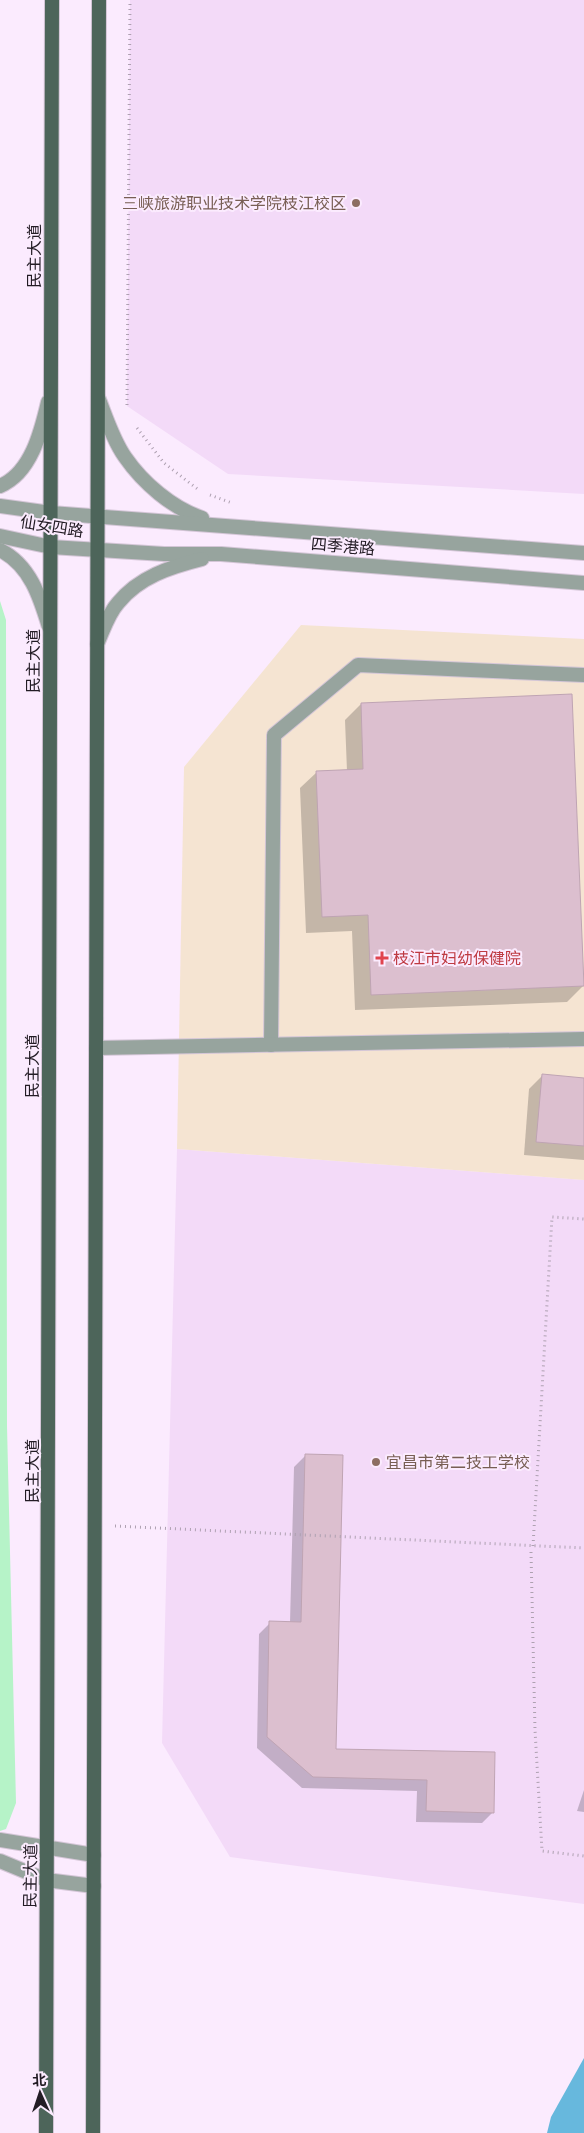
<svg xmlns="http://www.w3.org/2000/svg" width="584" height="2133" viewBox="0 0 584 2133" font-family="'Exo 2','Noto Sans SC',sans-serif">
  <rect width="100%" height="100%" fill="#fbebfe"/>
  <g fill="#f3daf8">
    <polygon points="130,0 584,0 584,494 228,474 127,406"/>
    <polygon points="177,1149 584,1180 584,1904 230,1857 162,1743"/>
  </g>
  <polygon fill="#f5e4d2" points="301,625 584,639 584,1180 177,1149 184,767"/>
  <polygon fill="#b6f3c8" points="0,601 6,620 7,1426 16,1803 6,1829 0,1831"/>
  <polygon fill="#67b8dd" points="584,2058 584,2133 547,2133 551,2117"/>
  <g fill="#0003">
    <polygon points="361,704 583,986 567,1002 355,1010 352,931 306,933 300,788 317,772 347,771 345,720"/>
    <polygon points="543,1075 584,1079 584,1160 524,1155 529,1089"/>
    <polygon points="305,1456 335,1750 494,1753 493,1812 482,1823 416,1822 417,1791 302,1788 257,1748 259,1634 270,1623 290,1623 294,1467"/>
    <polygon points="584,1790 584,1812 577,1811"/>
  </g>
  <g fill="#dcbfcf" stroke="#bfa4b3">
    <polygon points="572,694 584,986 371,995 368,915 322,917 316,771 363,769 361,703"/>
    <polygon points="542,1074 584,1078 584,1146 536,1142"/>
    <polygon points="305,1454 343,1455 336,1749 495,1752 494,1813 426,1811 427,1780 313,1777 267,1737 269,1621 301,1622"/>
  </g>
  <g fill="none" stroke-linecap="round" stroke-linejoin="round">
    <g stroke="#d4c6d7" stroke-width="16">
      <g id="service">
        <polyline points="271,1045 274,735 358,665 584,675"/>
        <polyline points="96,1048 584,1039"/>
      </g>
    </g>
    <g stroke="#d4c6d7" stroke-width="16">
      <g id="tertiary">
        <path d="M98 397C106 417 113 440 125 457 143 483 172 508 202 518"/>
        <path d="M0 486C31 473 41 432 48 402"/>
        <polyline points="0,506 51,513 584,553"/>
        <polyline points="0,536 51,547 164,554 221,554 584,583"/>
        <path d="M0 550C30 565 40 597 49 627"/>
        <path d="M97 644C103 631 108 614 118 603 139 577 170 567 202 559"/>
        <polyline points="0,1840 94,1855"/>
        <polyline points="0,1861 46,1880 94,1886"/>
      </g>
    </g>
    <g stroke="#d4c6d7" stroke-width="16">
      <g id="primary">
        <polyline points="46,2133 52,0"/>
        <polyline points="93,2133 99,0"/>
      </g>
    </g>
    <g stroke="#aea1b1" stroke-width="3" stroke-dasharray="1 4" stroke-linecap="butt">
      <polyline points="127,405 130,0"/>
      <polyline points="137,428 164,463 200,491"/>
      <polyline points="210,495 232,503"/>
      <polyline points="115,1526 584,1548"/>
      <polyline points="533,1546 552,1217 584,1219"/>
      <polyline points="531,1552 535,1730 542,1851 584,1856"/>
    </g>
    <use href="#service" stroke="#97a49e" stroke-width="14"/>
    <use href="#tertiary" stroke="#97a49e" stroke-width="14"/>
    <use href="#primary" stroke="#4d655a" stroke-width="14"/>
  </g>
  <g fill="#8d6e63" stroke="#fbebfe" stroke-width="2">
    <circle cx="356" cy="203" r="5"/>
    <circle cx="376" cy="1462" r="5"/>
  </g>
  <path fill="#e0444e" stroke="#fbebfe" stroke-width="2" d="M379.5 950.5h5v5h5v5h-5v5h-5v-5h-5v-5h5z"/>
  <g text-anchor="middle" stroke-width="4" stroke-linejoin="round" paint-order="stroke">
    <g font-size="16" fill="#785e54" stroke="#fbebfe" text-anchor="end">
      <text x="346" y="209">三峡旅游职业技术学院枝江校区</text>
      <text x="386" y="1468" text-anchor="start">宜昌市第二技工学校</text>
    </g>
    <g font-size="16" fill="#231c25" stroke="#fbebfe">
      <text transform="translate(34 256) rotate(-90)" y="6">民主大道</text>
      <text transform="translate(52 526) rotate(9)" y="6">仙女四路</text>
      <text transform="translate(343 546) rotate(5)" y="6">四季港路</text>
      <text transform="translate(33 661) rotate(-90)" y="6">民主大道</text>
      <text transform="translate(32 1066) rotate(-90)" y="6">民主大道</text>
      <text transform="translate(32 1471) rotate(-90)" y="6">民主大道</text>
      <text transform="translate(30 1876) rotate(-89)" y="6">民主大道</text>
    </g>
    <g font-size="16" fill="#be3a42" stroke="#fbebfe" text-anchor="start">
      <text x="393" y="964">枝江市妇幼保健院</text>
    </g>
  </g>
  <g transform="translate(40 2093) rotate(357)" stroke="#fbebfe" stroke-width="4" paint-order="stroke">
  <path d="M0-4L9 19L0 12L-9 19Z" fill="#231c25"/>
  <text y="-8" font-size="14" font-weight="bold" text-anchor="middle" fill="#231c25">北</text>
  </g>
</svg>
